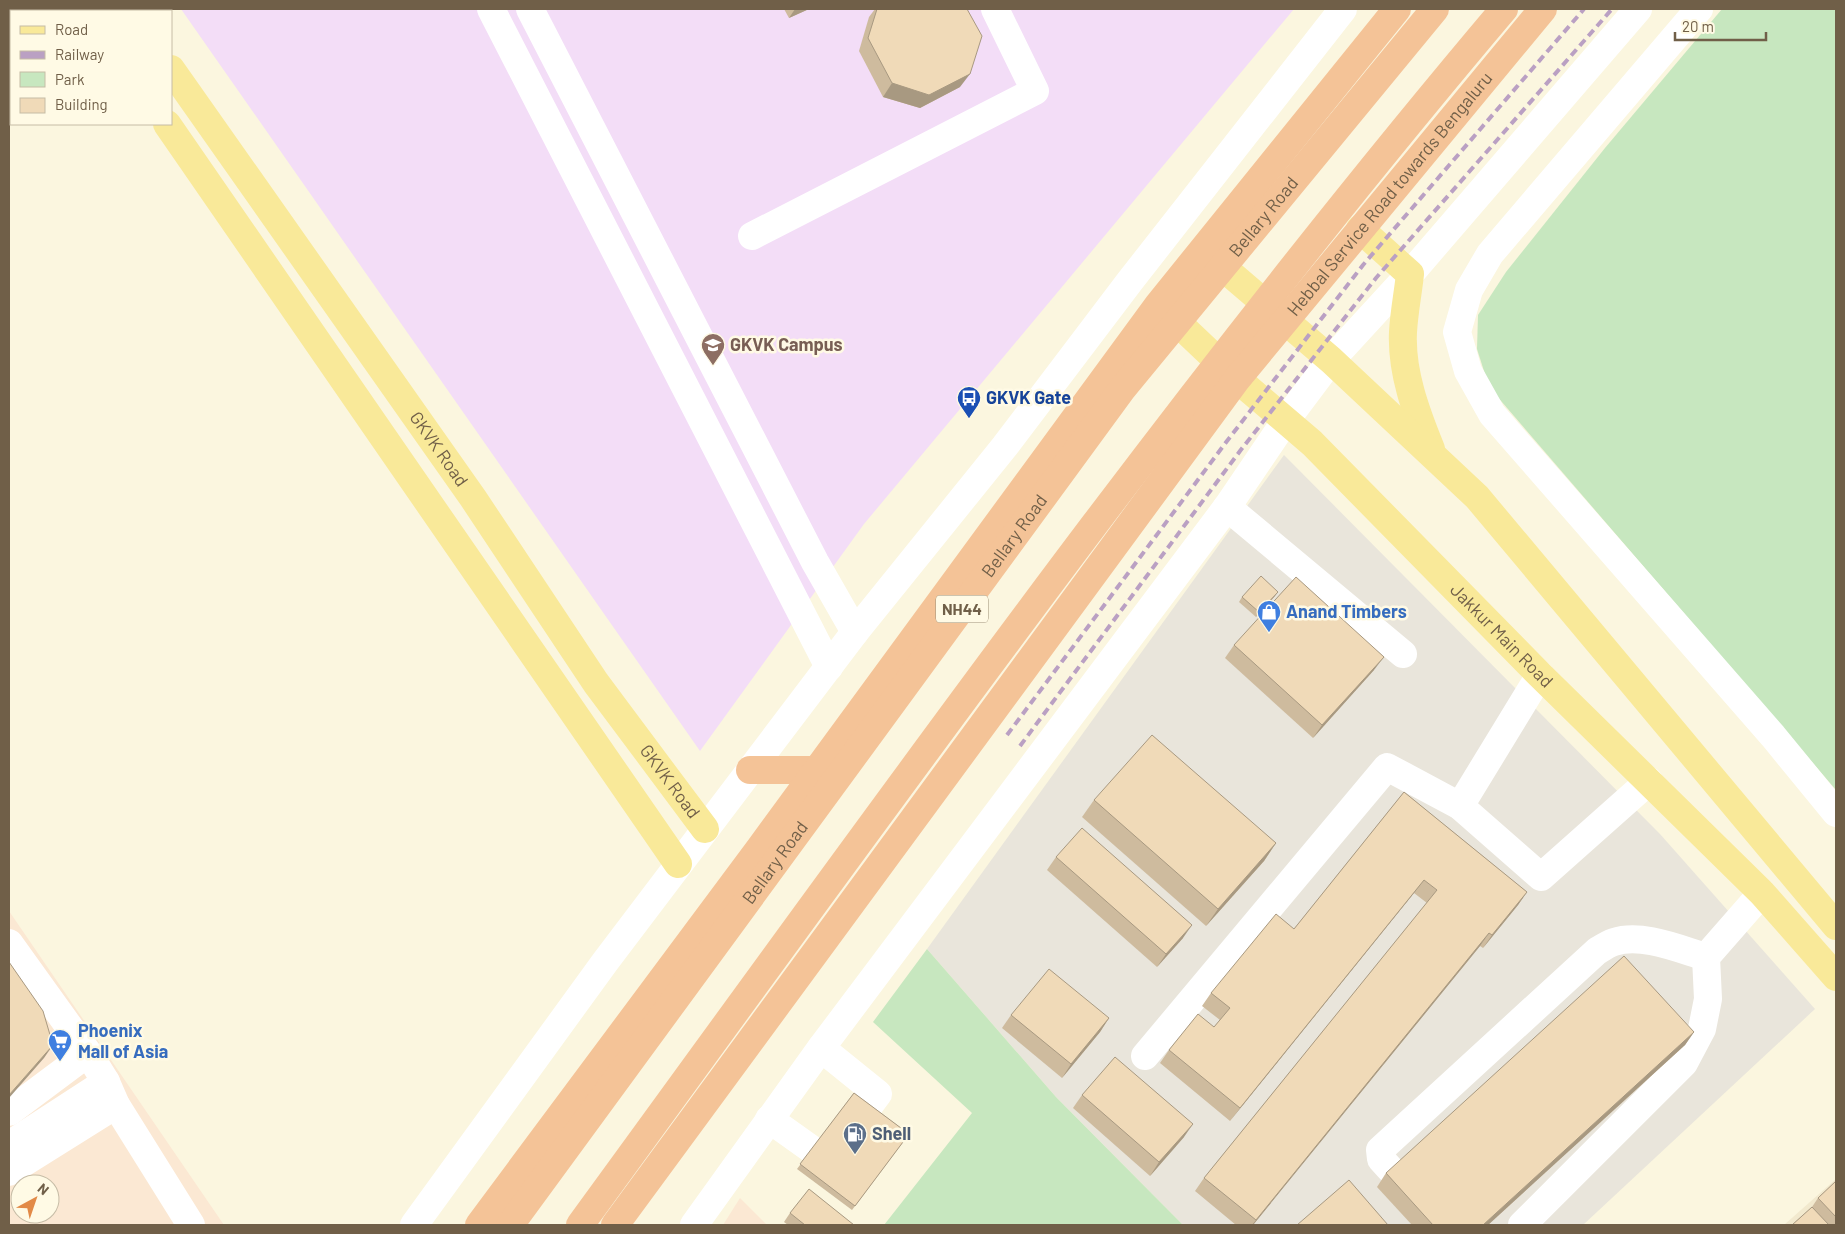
<svg xmlns="http://www.w3.org/2000/svg" width="1845" height="1234" viewBox="0 0 1845 1234" font-family="Barlow,sans-serif">
  <rect width="100%" height="100%" fill="#fbf6df"/>
  <polygon fill="#f2e9ce" points="1836,1179 1836,1225 1784,1225"/>
  <g fill="#fbe8d3" fill-rule="evenodd">
    <path d="M9 911 224 1225H9ZM20 1184H50V1214H20Z"/>
    <polygon points="740,1198 767,1225 723,1225"/>
  </g>
  <polygon fill="#e9e5db" points="1284,455 1660,834 1815,1009 1583,1225 1183,1225 1056,1097 927,949"/>
  <polygon fill="#f3ddf7" points="181,9 1294,9 864,524 700,751"/>
  <g fill="#c7e7bf">
    <polygon points="1722,9 1836,9 1836,790 1489,387 1477,349 1478,315 1506,272 1605,148"/>
    <polygon points="927,949 1056,1097 1183,1225 884,1225 972,1113 873,1022"/>
  </g>
  <g fill="none" stroke-linecap="round" stroke-linejoin="round">
    <g stroke="#fff" stroke-width="28">
      <polyline points="491,9 829,667"/>
      <polyline points="530,9 815,562 855,632"/>
      <polyline points="1699,9 1490,254 1469,290 1457,332 1468,371 1492,414 1773,736 1836,813"/>
      <polyline points="752,236 1035,91 995,9"/>
      <polyline points="1227,507 1403,654"/>
      <polyline points="1460,806 1540,675"/>
      <polyline points="9,943 88,1053 106,1082 116,1105 191,1225"/>
      <polyline points="1145,1056 1387,767 1460,806 1541,877 1649,781"/>
      <polyline points="9,1112 88,1053"/>
      <polyline points="769,1119 828,1161 878,1094 821,1048"/>
      <polyline points="9,1145 106,1082"/>
      <polyline points="9,1172 116,1105"/>
      <polyline points="414,1225 605,962 855,632 1005,446 1130,281 1343,9"/>
      <polyline points="694,1225 821,1048 1227,507 1286,420 1331,360 1410,274 1638,9"/>
      <path d="M1441 1225 1381 1159 1380 1150 1597 951C1602 948 1608 944 1614 942 1642 933 1679 949 1706 957"/>
      <polyline points="1522,1225 1684,1063 1702,1029 1708,999 1706,957 1762,893"/>
    </g>
    <g stroke="#f9e999" stroke-width="28">
      <polyline points="87,9 89,11"/>
      <polyline points="130,9 132,11"/>
      <path id="s1" d="M171 69 473 498 596 683 705 829"/>
      <polyline points="167,124 678,864"/>
      <path d="M1360 229 1410 274C1408 293 1404 313 1403 332 1401 372 1416 412 1431 449"/>
      <polyline points="1205,252 1331,360 1477,497 1836,926"/>
      <path id="s2" d="M1160 306 1237 379 1312 443 1540 675 1762 893 1836 977"/>
    </g>
    <g stroke="#f4c397" stroke-width="28">
      <polyline points="750,770 817,770"/>
      <polyline points="479,1225 759,849 1158,305 1397,9"/>
      <path id="s3" d="M510 1225 1123 388 1435 9"/>
      <path d="M580 1225C880 814 1175 398 1504 9"/>
      <path id="s4" d="M615 1225 1237 379 1543 9"/>
    </g>
    <g stroke="#baa0c3" stroke-width="4" stroke-dasharray="8 5" stroke-linecap="butt">
      <polyline points="1007,735 1227,441 1363,265 1584,9"/>
      <polyline points="1020,746 1240,451 1376,278 1612,9"/>
    </g>
  </g>
  <g fill="#cebb9e">
    <polygon points="784,9 809,9 789,18"/>
    <polygon points="875,9 967,9 960,87 920,108 883,97 859,51 869,17"/>
    <polygon points="1275,596 1256,617 1239,602 1242,597"/>
    <polygon points="1234,645 1374,670 1313,738 1225,658"/>
    <polygon points="1404,792 1527,892 1518,905 1483,948 1480,946 1253,1225 1236,1225 1195,1191 1204,1178 1427,903 1414,893 1230,1121 1160,1063 1169,1050 1214,1027 1220,1020 1202,1006 1211,993 1294,929"/>
    <polygon points="1094,800 1276,843 1264,861 1206,926 1082,817"/>
    <polygon points="1056,857 1183,938 1157,967 1047,870"/>
    <polygon points="1011,1015 1109,1018 1100,1032 1062,1078 1002,1028"/>
    <polygon points="1694,1032 1685,1045 1488,1225 1412,1225 1377,1187 1386,1173"/>
    <polygon points="854,1093 909,1134 852,1210 797,1169"/>
    <polygon points="1082,1095 1184,1137 1150,1176 1073,1108"/>
    <polygon points="1836,1181 1836,1225 1792,1225 1812,1207 1818,1198"/>
    <polygon points="790,1213 854,1225 788,1225 784,1222"/>
  </g>
  <g fill="#a89981">
    <polygon points="795,9 809,9 789,18"/>
    <polygon points="970,74 960,87 920,108 883,97 892,83"/>
    <polygon points="1278,592 1275,596 1256,617 1259,612"/>
    <polygon points="1384,657 1374,670 1313,738 1322,725"/>
    <polygon points="1276,843 1264,861 1206,926 1218,909"/>
    <polygon points="1424,880 1414,893 1230,1121 1240,1108"/>
    <polygon points="1527,892 1518,905 1483,948 1492,935"/>
    <polygon points="1192,925 1183,938 1157,967 1166,954"/>
    <polygon points="1489,933 1480,946 1253,1225 1252,1225"/>
    <polygon points="1109,1018 1100,1032 1062,1078 1071,1064"/>
    <polygon points="1694,1032 1685,1045 1488,1225 1483,1225"/>
    <polygon points="53,1045 44,1058 9,1098 9,1095"/>
    <polygon points="1193,1124 1184,1137 1150,1176 1159,1162"/>
  </g>
  <g fill="#f0dab8" stroke="#a89981">
    <polygon points="877,9 967,9 982,36 970,74 929,95 892,83 868,38"/>
    <polygon points="1261,576 1278,592 1259,612 1242,597"/>
    <polygon points="1296,577 1384,657 1322,725 1234,645"/>
    <polygon points="1152,735 1276,843 1218,909 1094,800"/>
    <polygon points="1404,792 1527,892 1492,935 1489,933 1256,1220 1204,1178 1437,890 1424,880 1240,1108 1169,1050 1198,1014 1214,1027 1230,1008 1211,993 1276,914 1294,929"/>
    <polygon points="1082,828 1192,925 1166,954 1056,857"/>
    <polygon points="1624,956 1694,1032 1483,1225 1433,1225 1386,1173"/>
    <polygon points="9,962 43,1011 53,1045 9,1095"/>
    <polygon points="1049,969 1109,1018 1071,1064 1011,1015"/>
    <polygon points="1115,1057 1193,1124 1159,1162 1082,1095"/>
    <polygon points="854,1093 909,1134 855,1206 800,1164"/>
    <polygon points="1349,1180 1388,1225 1297,1225"/>
    <polygon points="1836,1181 1836,1217 1818,1198"/>
    <polygon points="809,1189 854,1225 805,1225 790,1213"/>
    <polygon points="1812,1207 1829,1225 1792,1225"/>
  </g>
  <defs>
    <g id="university-pin" transform="scale(1.25)"><path d="M0 17L-7.5 6A9.5 9.5 0 1 1 7.5 6Z" fill="#8d6e63" stroke="#fffae5"/><path d="M0-5L7-2L0 1L-7-2ZM-4 1L0 2.5L4 1V4Q0 6-4 4Z" fill="#fff"/></g>
    <g id="bus-pin" transform="scale(1.25)"><path d="M0 17L-7.5 6A9.5 9.5 0 1 1 7.5 6Z" fill="#1a4fb4" stroke="#fffae5"/><path d="M-5-6H5V4H4V6H2V4H-2V6H-4V4H-5ZM-3.5-4V0h7V-4ZM-3.5 1.2v1.5H-2V1.2ZM2 1.2v1.5H3.5V1.2Z" fill="#fff"/></g>
    <g id="shop-pin" transform="scale(1.25)"><path d="M0 17L-7.5 6A9.5 9.5 0 1 1 7.5 6Z" fill="#3f7fe0" stroke="#fffae5"/><path d="M-5-2.5h2.3a2.7 3.5 0 0 1 5.4 0H5L5.5 6h-11ZM-1.5-2.5h3a1.5 2.3 0 0 0-3 0Z" fill="#fff"/></g>
    <g id="supermarket-pin" transform="scale(1.25)"><path d="M0 17L-7.5 6A9.5 9.5 0 1 1 7.5 6Z" fill="#3f7fe0" stroke="#fffae5"/><path d="M-6-5.5h2.5l.6 2H6L4.5 2H-2.5L-4.4-4H-6ZM-1.5 3.2a1.3 1.3 0 1 0 .1 0ZM3 3.2a1.3 1.3 0 1 0 .1 0Z" fill="#fff"/></g>
    <g id="fuel-pin" transform="scale(1.25)"><path d="M0 17L-7.5 6A9.5 9.5 0 1 1 7.5 6Z" fill="#5c6f8a" stroke="#fffae5"/><path d="M-5.5-6h7V0h2V4h1.3V-2.5L3-4.5l.8-.8L6-3V5H2.5V1h-1V6h-7ZM-4.2-4.7v3.2H.2V-4.7Z" fill="#fff"/></g>
  </defs>
  <g fill-rule="evenodd">
    <use href="#university-pin" x="713" y="345"/>
    <use href="#bus-pin" x="969" y="398"/>
    <use href="#shop-pin" x="1269" y="612"/>
    <use href="#supermarket-pin" x="60" y="1041"/>
    <use href="#fuel-pin" x="855" y="1134"/>
  </g>
  <g text-anchor="middle" stroke-width="5" stroke-linejoin="round" paint-order="stroke">
    <rect fill="#fffae5" stroke="#9b8e77" stroke-width="1" x="936" y="595.5" width="52" height="27" rx="4"/>
    <g font-size="16" font-weight="bold" fill="#705f48">
      <text x="962" y="615">NH44</text>
    </g>
    <g font-size="18" fill="#705f48" stroke="#fffae5">
      <text dy="6" stroke="none"><textPath href="#s4" startOffset="1290">Hebbal Service Road towards Bengaluru</textPath></text>
      <text dy="6" stroke="none"><textPath href="#s3" startOffset="1259">Bellary Road</textPath></text>
      <text dy="6" stroke="none"><textPath href="#s1" startOffset="465">GKVK Road</textPath></text>
      <text dy="6" stroke="none"><textPath href="#s3" startOffset="854">Bellary Road</textPath></text>
      <text dy="6" stroke="none"><textPath href="#s2" startOffset="475">Jakkur Main Road</textPath></text>
      <text dy="6" stroke="none"><textPath href="#s1" startOffset="870">GKVK Road</textPath></text>
      <text dy="6" stroke="none"><textPath href="#s3" startOffset="449">Bellary Road</textPath></text>
    </g>
    <g font-size="18" font-weight="bold" fill="#785e54" stroke="#fffae5" text-anchor="start">
      <text x="730" y="351">GKVK Campus</text>
    </g>
    <g font-size="18" font-weight="bold" fill="#164399" stroke="#fffae5" text-anchor="start">
      <text x="986" y="404">GKVK Gate</text>
    </g>
    <g font-size="18" font-weight="bold" fill="#366cbe" stroke="#fffae5" text-anchor="start">
      <text x="1286" y="618">Anand Timbers</text>
      <text x="78" y="1037">Phoenix<tspan x="78" dy="21">Mall of Asia</tspan></text>
    </g>
    <g font-size="18" font-weight="bold" fill="#4e5e75" stroke="#fffae5" text-anchor="start">
      <text x="872" y="1140">Shell</text>
    </g>
  </g>
  <rect width="1845" height="1234" fill="none" stroke="#705f48" stroke-width="20"/>
  <rect x="10" y="10" width="162" height="115" fill="#fffae5" stroke="#c6bca6"/>
  <rect x="20" y="26" width="25" height="8" fill="#f9e999" stroke="#c6bca6"/>
  <text x="55" y="35" font-size="15" fill="#705f48">Road</text>
  <rect x="20" y="51" width="25" height="8" fill="#baa0c3" stroke="#c6bca6"/>
  <text x="55" y="60" font-size="15" fill="#705f48">Railway</text>
  <rect x="20" y="72" width="25" height="15" fill="#c7e7bf" stroke="#c6bca6"/>
  <text x="55" y="85" font-size="15" fill="#705f48">Park</text>
  <rect x="20" y="98" width="25" height="15" fill="#f0dab8" stroke="#c6bca6"/>
  <text x="55" y="110" font-size="15" fill="#705f48">Building</text>
  <g transform="translate(35 1199) rotate(40)"><circle r="24" fill="#fffae5" stroke="#c6bca6"/>
  <path d="M0-4L9 19L0 12L-9 19Z" fill="#e28a47"/>
  <text y="-8" font-size="14" font-weight="bold" text-anchor="middle" fill="#705f48">N</text>
  </g>
  <path d="M1675 32v8h91v-8" fill="none" stroke="#705f48" stroke-width="2.5"/>
  <text x="1682" y="32" font-size="15" fill="#705f48" stroke="#fffae5" stroke-width="4" paint-order="stroke">20 m</text>
</svg>
